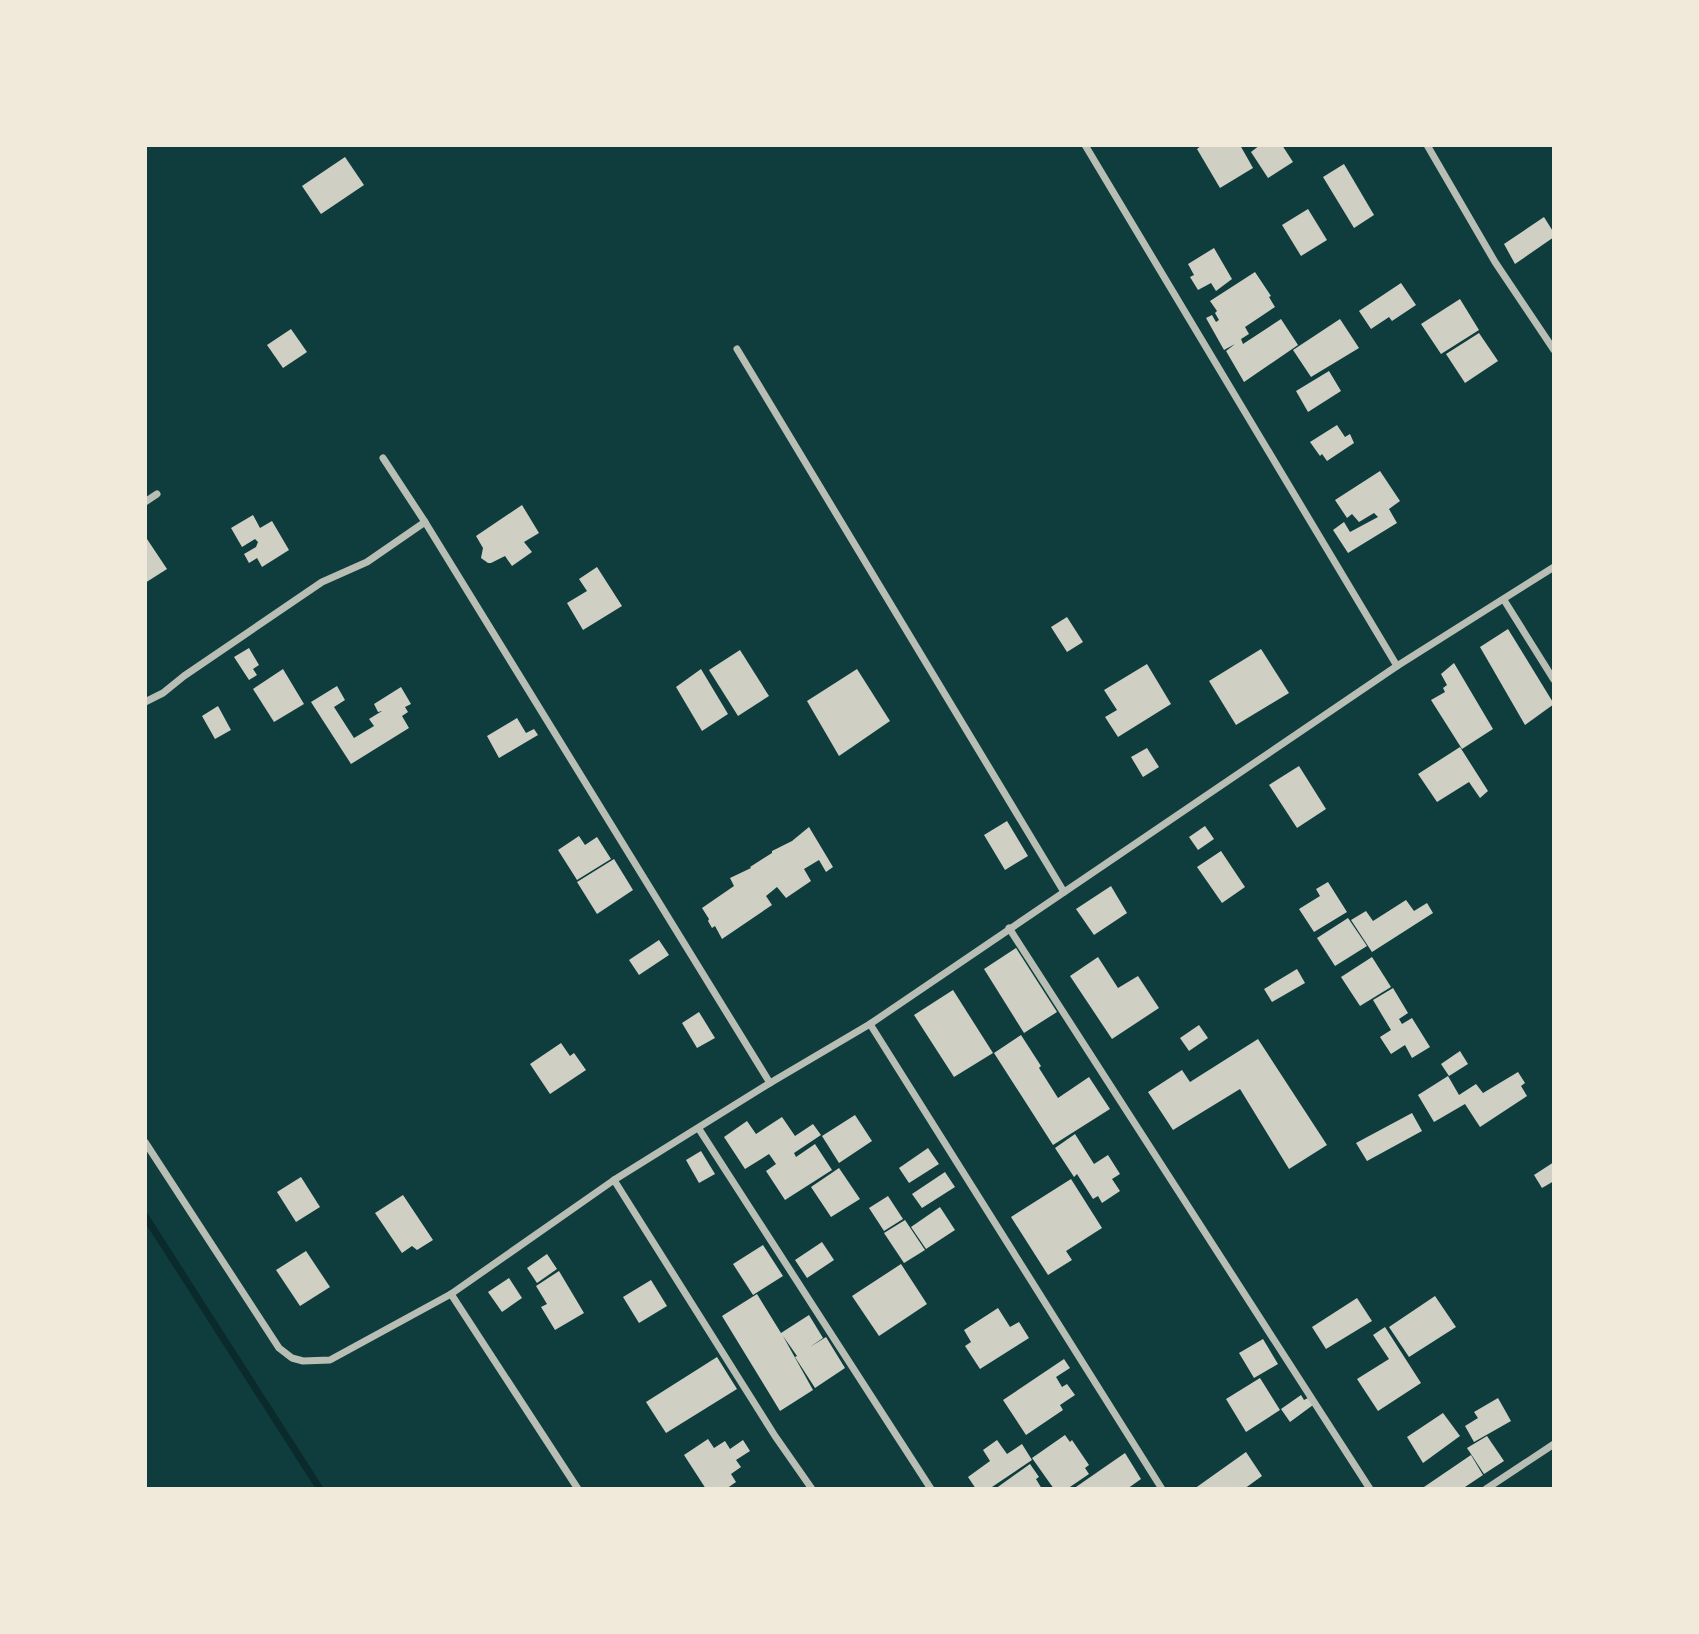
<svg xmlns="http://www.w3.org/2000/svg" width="1699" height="1634" viewBox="0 0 1699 1634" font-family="Quicksand,sans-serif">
  <rect width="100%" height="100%" fill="#0f3d3e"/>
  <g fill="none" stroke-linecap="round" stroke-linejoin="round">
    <polyline stroke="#0a2a2b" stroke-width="7" points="145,1216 320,1489"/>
  </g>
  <g fill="#cfcfc3">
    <polygon points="1202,145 1240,145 1253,168 1220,188 1197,149"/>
    <polygon points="1260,145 1282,145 1293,162 1268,178 1251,152"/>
    <polygon points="345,157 364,185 321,214 302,186"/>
    <polygon points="1344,164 1374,215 1354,228 1323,177"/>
    <polygon points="1308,209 1327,240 1301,256 1282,225"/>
    <polygon points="1544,217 1554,233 1554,237 1515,264 1504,244"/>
    <polygon points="1214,248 1232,279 1216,291 1211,283 1198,290 1190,277 1194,275 1188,264"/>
    <polygon points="1255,272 1271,296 1269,297 1275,307 1245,327 1249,334 1241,339 1243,344 1281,319 1298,345 1244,382 1226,351 1235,344 1224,350 1206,318 1212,315 1216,322 1219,320 1215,313 1217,311 1210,301"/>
    <polygon points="1401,283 1416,305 1392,321 1389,317 1371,329 1359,311"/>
    <polygon points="1460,299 1479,330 1441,354 1421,324"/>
    <polygon points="1340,319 1359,348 1311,377 1293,350"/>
    <polygon points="291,329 307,352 283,368 267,345"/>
    <polygon points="1479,333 1498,361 1465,383 1446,354"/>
    <polygon points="1329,371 1341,391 1308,412 1296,391"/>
    <polygon points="1337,425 1345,437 1350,434 1354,443 1327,461 1322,454 1320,456 1310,442"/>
    <polygon points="1380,471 1400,501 1389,509 1397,523 1348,553 1333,530 1344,522 1350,532 1378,517 1374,513 1359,522 1352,514 1347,518 1335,500"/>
    <polygon points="522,505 539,533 524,542 532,552 512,566 505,556 491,563 488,563 481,558 483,548 476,536"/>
    <polygon points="253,515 260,528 272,521 289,550 262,567 257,558 249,563 244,554 256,547 258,542 255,539 242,547 231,528"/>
    <polygon points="145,536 167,569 145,583"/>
    <polygon points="597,567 622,606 583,630 567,603 587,591 579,579"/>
    <polygon points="1067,617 1083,642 1067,652 1051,627"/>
    <polygon points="1508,629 1554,704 1525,725 1480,647"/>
    <polygon points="249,648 259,665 253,669 257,675 249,680 234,657"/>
    <polygon points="1261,649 1289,693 1236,725 1209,681"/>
    <polygon points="740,650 769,696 738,716 709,670"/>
    <polygon points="1454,663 1493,729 1462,749 1431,700 1445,692 1443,688 1447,685 1441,674"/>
    <polygon points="1147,664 1171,704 1118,737 1105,717 1117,710 1104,690"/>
    <polygon points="283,669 304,704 274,722 253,689"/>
    <polygon points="701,669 728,714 702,731 676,687"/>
    <polygon points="857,669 890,721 839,756 807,701"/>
    <polygon points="337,686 345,700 334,707 354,738 374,726 369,719 382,711 378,712 374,704 401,687 411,704 405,707 408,712 402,716 409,728 351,764 311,702"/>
    <polygon points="218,706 231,730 215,739 202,716"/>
    <polygon points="517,718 526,733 534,729 538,735 499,758 487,736"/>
    <polygon points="1460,747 1488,791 1480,798 1469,782 1437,802 1418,774"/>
    <polygon points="1147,748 1159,767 1143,777 1131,757"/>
    <polygon points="1299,766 1326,809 1297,828 1269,785"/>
    <polygon points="1007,821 1028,856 1005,870 984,835"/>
    <polygon points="1205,826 1214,839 1198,850 1189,837"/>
    <polygon points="809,827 833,867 826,872 819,860 804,869 811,881 786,898 777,887 766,896 772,905 722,939 715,926 712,928 708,921 709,919 702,908 734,886 730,878 751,868 750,867 772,853 772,851 792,841"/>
    <polygon points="579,836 585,845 597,837 611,859 577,880 558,850"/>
    <polygon points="1221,851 1245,887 1222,903 1197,867"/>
    <polygon points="614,859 633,890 597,914 577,882"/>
    <polygon points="1328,882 1347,912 1314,932 1299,909 1320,896 1316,889"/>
    <polygon points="1111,886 1127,913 1094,935 1076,909"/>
    <polygon points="1406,900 1414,911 1427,903 1433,913 1372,952 1351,920 1366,911 1373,921"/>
    <polygon points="1348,918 1367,946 1335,966 1317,938"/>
    <polygon points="659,940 669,955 639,975 629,960"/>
    <polygon points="1016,948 1057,1012 1024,1033 984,969"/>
    <polygon points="1098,957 1118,988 1138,976 1159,1008 1112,1039 1070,976"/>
    <polygon points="1372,957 1391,987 1360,1006 1341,977"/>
    <polygon points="1297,969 1305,983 1272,1002 1264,989"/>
    <polygon points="1393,988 1408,1013 1399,1019 1402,1024 1412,1018 1430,1047 1412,1058 1405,1045 1391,1054 1380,1037 1391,1030 1373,1000"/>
    <polygon points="953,990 993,1053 954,1077 914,1015"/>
    <polygon points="699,1012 715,1038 697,1048 682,1023"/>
    <polygon points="1199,1025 1208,1038 1189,1051 1180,1038"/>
    <polygon points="1021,1035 1041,1066 1039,1068 1058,1098 1089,1077 1110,1109 1053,1145 994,1053"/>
    <polygon points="1258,1039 1327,1145 1289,1169 1240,1089 1173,1130 1148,1092 1182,1070 1190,1082"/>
    <polygon points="561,1043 570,1056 574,1053 586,1070 550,1094 530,1064"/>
    <polygon points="1460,1051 1468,1064 1449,1076 1441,1064"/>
    <polygon points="1518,1072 1525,1083 1521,1086 1527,1096 1480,1127 1465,1104 1434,1122 1418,1095 1448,1076 1459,1095 1476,1084 1483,1093"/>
    <polygon points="1412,1113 1422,1131 1367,1161 1356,1143"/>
    <polygon points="855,1115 872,1141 839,1163 822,1136"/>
    <polygon points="782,1117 795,1136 813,1124 821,1135 794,1153 796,1157 815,1144 832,1170 785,1200 766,1171 776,1164 769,1154 745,1169 724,1137 747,1121 756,1134"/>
    <polygon points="1075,1134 1094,1164 1108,1155 1120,1174 1112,1179 1120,1191 1102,1203 1098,1196 1093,1199 1077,1174 1074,1177 1055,1148"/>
    <polygon points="928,1148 939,1164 909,1183 899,1168"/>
    <polygon points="701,1151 715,1174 699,1183 686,1160"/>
    <polygon points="1554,1162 1554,1181 1542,1188 1534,1175"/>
    <polygon points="839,1168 860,1199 831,1217 811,1187"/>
    <polygon points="945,1172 955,1187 922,1208 912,1194"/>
    <polygon points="301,1177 320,1207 296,1222 277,1192"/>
    <polygon points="1071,1179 1102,1228 1066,1251 1072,1260 1048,1275 1011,1217"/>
    <polygon points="403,1195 433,1240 417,1250 412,1246 402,1253 375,1213"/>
    <polygon points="888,1196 903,1219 884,1231 869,1208"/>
    <polygon points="940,1207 955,1230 926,1249 911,1227"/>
    <polygon points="905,1220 925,1250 904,1263 884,1233"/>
    <polygon points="822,1242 834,1260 807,1278 795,1260"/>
    <polygon points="763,1245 783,1276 753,1295 733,1264"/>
    <polygon points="306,1251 330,1287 300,1306 276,1270"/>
    <polygon points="547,1254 557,1269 537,1283 527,1268"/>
    <polygon points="901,1264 927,1304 879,1336 852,1296"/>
    <polygon points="559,1271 584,1313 555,1330 541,1307 547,1304 536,1286"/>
    <polygon points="509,1278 522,1298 502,1312 488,1292"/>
    <polygon points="651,1280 667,1306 639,1323 623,1297"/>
    <polygon points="757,1294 781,1333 809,1315 823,1338 810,1347 826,1337 845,1368 815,1388 795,1357 797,1356 783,1336 813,1390 780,1411 722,1316"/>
    <polygon points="1435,1296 1456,1327 1409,1357 1389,1327"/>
    <polygon points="1357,1298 1372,1321 1326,1349 1312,1327"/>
    <polygon points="998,1308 1010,1327 1019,1322 1029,1338 980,1369 965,1346 971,1342 964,1330"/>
    <polygon points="1385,1327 1421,1383 1378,1411 1357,1379 1389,1359 1373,1335"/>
    <polygon points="1263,1339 1278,1364 1254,1378 1239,1353"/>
    <polygon points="717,1357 737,1389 666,1433 646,1402"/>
    <polygon points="1064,1359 1070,1368 1056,1377 1062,1387 1067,1384 1075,1395 1060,1405 1063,1410 1026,1435 1003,1400"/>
    <polygon points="1260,1378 1280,1410 1246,1432 1226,1399"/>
    <polygon points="1301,1395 1304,1400 1308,1398 1313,1405 1290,1422 1281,1409"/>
    <polygon points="1498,1398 1511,1421 1474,1442 1465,1426 1478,1418 1474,1412"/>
    <polygon points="1443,1413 1460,1436 1423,1463 1407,1437"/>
    <polygon points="1065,1435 1070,1442 1072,1440 1089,1465 1085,1468 1089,1474 1067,1489 1054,1489 1032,1458"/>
    <polygon points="1487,1436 1504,1461 1484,1474 1467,1448"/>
    <polygon points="708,1439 714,1448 725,1441 730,1449 743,1440 750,1451 736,1460 741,1467 731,1474 736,1482 726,1489 706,1489 684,1455"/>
    <polygon points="997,1440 1007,1454 1022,1444 1032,1460 989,1489 976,1489 968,1477 990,1461 983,1450"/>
    <polygon points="1246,1452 1262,1476 1244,1489 1194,1489"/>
    <polygon points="1125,1453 1141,1479 1127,1489 1073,1489"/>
    <polygon points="1471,1455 1483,1475 1462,1489 1421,1489"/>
    <polygon points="1030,1464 1039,1477 1036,1479 1042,1489 995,1489"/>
  </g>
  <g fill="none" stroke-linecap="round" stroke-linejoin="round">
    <g stroke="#b8beb3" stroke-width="7">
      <polyline points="1085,145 1397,666"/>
      <polyline points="1427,145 1495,262 1554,350"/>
      <polyline points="737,349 1064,892"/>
      <polyline points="383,458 425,522 770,1083"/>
      <polyline points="145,502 157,494"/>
      <polyline points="1504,600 1554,680"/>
      <polyline points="145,702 163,693 184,676 322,582 367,562 425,522"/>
      <polyline points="1009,928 1370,1489"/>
      <polyline points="870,1024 1162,1489"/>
      <polyline points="699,1129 931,1489"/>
      <polyline points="145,1142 279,1348 292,1358 303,1361 330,1360 451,1294 614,1180 770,1083 870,1024 1397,666 1554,567"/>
      <polyline points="614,1180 775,1436 812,1489"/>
      <polyline points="451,1294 578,1489"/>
      <polyline points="1486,1489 1554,1444"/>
    </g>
  </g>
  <rect width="1699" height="1634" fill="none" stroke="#f1e9da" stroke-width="294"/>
</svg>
